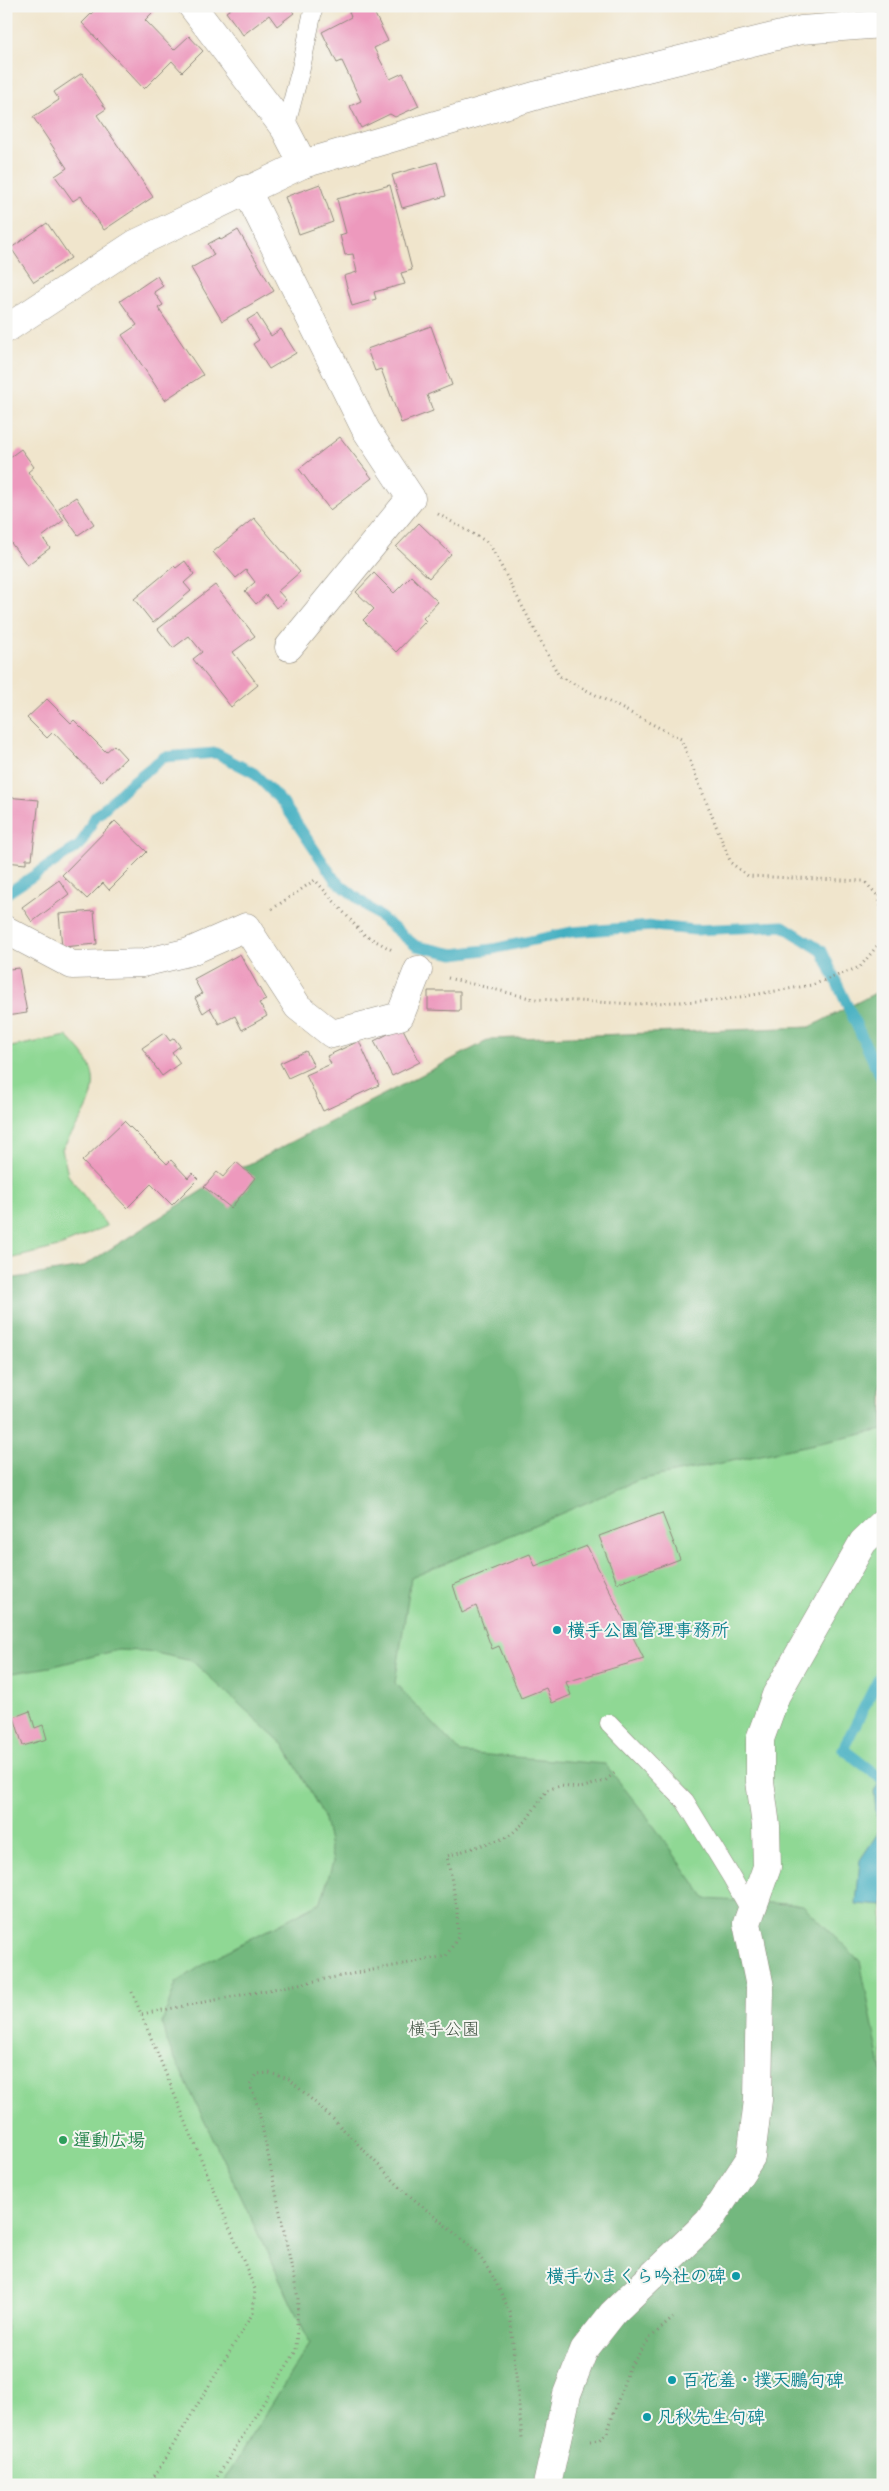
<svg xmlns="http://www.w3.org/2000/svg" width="889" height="2491" viewBox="0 0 889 2491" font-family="'Gochi Hand','Klee One',sans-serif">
  <rect width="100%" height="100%" fill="#f6f6f2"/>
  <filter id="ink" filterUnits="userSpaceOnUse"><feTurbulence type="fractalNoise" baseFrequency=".02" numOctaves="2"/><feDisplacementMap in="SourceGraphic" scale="10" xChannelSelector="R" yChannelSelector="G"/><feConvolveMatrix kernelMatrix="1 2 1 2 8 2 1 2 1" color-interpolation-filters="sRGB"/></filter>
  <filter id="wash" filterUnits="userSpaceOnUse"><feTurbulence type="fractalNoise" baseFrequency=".0096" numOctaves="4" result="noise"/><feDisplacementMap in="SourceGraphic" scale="20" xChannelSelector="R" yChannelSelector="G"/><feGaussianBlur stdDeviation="1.12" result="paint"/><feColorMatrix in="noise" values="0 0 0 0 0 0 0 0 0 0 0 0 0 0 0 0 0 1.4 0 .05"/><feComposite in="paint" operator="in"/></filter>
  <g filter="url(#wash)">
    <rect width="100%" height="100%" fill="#f0e5cc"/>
    <g fill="#8fd894" stroke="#5d8260">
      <path d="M67 1036C74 1044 85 1054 89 1064 104 1094 77 1124 62 1149L68 1175 107 1226 58 1247 6 1260V1048Z"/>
      <polygon points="883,1219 883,2485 6,2485 6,1624"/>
    </g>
    <polygon fill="#73b87e" stroke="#4f7254" points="883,989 883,1430 639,1480 411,1578 395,1683 461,1753 605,1764 648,1818 706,1899 803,1905 860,1961 883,2077 883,2485 221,2485 310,2343 166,2040 162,2023 176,1983 208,1961 321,1902 333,1862 323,1815 284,1745 192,1661 147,1651 118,1650 50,1667 6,1674 6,1276 15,1278 82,1267 220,1179 491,1039 810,1027"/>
    <polygon fill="#43afc1" stroke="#376d76" points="883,1777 883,1906 856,1904 860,1860 878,1833 874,1791"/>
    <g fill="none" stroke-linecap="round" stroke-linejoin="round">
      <g stroke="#43afc1" stroke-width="11">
        <polyline points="6,894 80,845 95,817 131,783 164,757 216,753 254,773 283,803 335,880 416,946 454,954 493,949 571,932 653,926 695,930 783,926 822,951 883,1082"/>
        <polyline points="883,1670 843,1749 883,1780"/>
      </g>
    </g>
    <g id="blocks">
      <g fill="#ed99bd">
        <polygon points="99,6 151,6 154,11 145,20 174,50 189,36 203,51 182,72 172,61 144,89 82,23"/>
        <polygon points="235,6 292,6 290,8 294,13 277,26 269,15 243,35 226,12"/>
        <polygon points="357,6 371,6 388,41 374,48 390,79 403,73 419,106 395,117 390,114 361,128 350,106 361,101 342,61 337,63 322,32 351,17 349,12 358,8"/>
        <polygon points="82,73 106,109 97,115 153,197 104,230 81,196 73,201 55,176 67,168 33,117 59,100 54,92"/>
        <polygon points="437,162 446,196 402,208 392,175"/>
        <polygon points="320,184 333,222 299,234 285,197"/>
        <polygon points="390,185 412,270 401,273 405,284 374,292 376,299 352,306 344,276 357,272 353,254 345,255 340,235 346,233 337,199"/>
        <polygon points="47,223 71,258 34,282 11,248"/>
        <polygon points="238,230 274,291 222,321 191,268 214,255 208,244 219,238 221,240"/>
        <polygon points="157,276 163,286 154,292 163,305 158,308 203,375 165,400 122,335 137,325 120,301"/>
        <polygon points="257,314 271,336 281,329 296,353 269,369 253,344 259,340 247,320"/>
        <polygon points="431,326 452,385 427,395 433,411 401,423 381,369 375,371 367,349"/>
        <polygon points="340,437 372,478 330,510 299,469"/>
        <polygon points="21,449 34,467 28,472 64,520 42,537 50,548 27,565 6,536 6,460"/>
        <polygon points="76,497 94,524 78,535 59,508"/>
        <polygon points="254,518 300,572 278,591 286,600 276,608 266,595 256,604 245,591 255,582 246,570 236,578 213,552"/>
        <polygon points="419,523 451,554 429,578 396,547"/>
        <polygon points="185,561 194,574 184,583 191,591 153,623 134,599 174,566 176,568"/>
        <polygon points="374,573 394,593 411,576 438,602 423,618 426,621 396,652 363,620 374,609 356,592"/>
        <polygon points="215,585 255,636 233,652 258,685 231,707 193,659 202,652 189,636 173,648 158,629"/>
        <polygon points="47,699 71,723 74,720 106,752 114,745 126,758 101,782 53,732 47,738 27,718"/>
        <polygon points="6,797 39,800 32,859 26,859 26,864 6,862"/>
        <polygon points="115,821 147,852 109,890 103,883 87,899 62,875"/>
        <polygon points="59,880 69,894 32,922 22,907"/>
        <polygon points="94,911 97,944 62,947 59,914"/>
        <polygon points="240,954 266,1000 259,1003 267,1016 242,1030 235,1016 219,1024 210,1008 203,1013 195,998 202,994 194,979"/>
        <polygon points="6,962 9,969 19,968 27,1013 6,1016"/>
        <polygon points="428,991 460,991 460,1011 428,1010"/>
        <polygon points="402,1027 420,1062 392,1076 374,1041"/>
        <polygon points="164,1033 170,1041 174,1038 180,1046 172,1052 180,1063 162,1076 142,1048"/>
        <polygon points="359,1041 379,1085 323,1111 306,1075 331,1064 327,1056"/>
        <polygon points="306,1051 314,1066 288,1078 280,1063"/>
        <polygon points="124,1121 167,1164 171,1160 188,1178 192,1173 198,1179 172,1205 151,1184 127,1208 82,1161"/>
        <polygon points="236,1162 255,1178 231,1208 204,1187 217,1172 223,1177"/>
        <polygon points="662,1513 680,1559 617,1583 599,1536"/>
        <polygon points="587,1546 644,1659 566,1682 571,1695 552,1703 546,1688 521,1698 499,1646 492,1649 476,1606 462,1613 453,1585 530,1554 535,1566"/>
        <polygon points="30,1711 35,1728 43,1725 47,1739 23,1746 14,1717"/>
      </g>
    </g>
  </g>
  <g filter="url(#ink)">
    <use href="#blocks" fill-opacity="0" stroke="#8e887c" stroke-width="1"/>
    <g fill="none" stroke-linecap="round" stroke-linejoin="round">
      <g stroke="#8e887c" stroke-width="19">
        <g id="service">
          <polyline points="285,129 301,68 314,6"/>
          <polyline points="609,1723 685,1801 732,1878 751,1912"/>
        </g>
      </g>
      <g stroke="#8e887c" stroke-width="29">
        <g id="minor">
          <polyline points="192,6 285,129 303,164"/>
          <polyline points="246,189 366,430 411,498 289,647"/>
          <polyline points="6,329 135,244 303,164 538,95 801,30 883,24"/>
          <polyline points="6,930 72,965 143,963 189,952 246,927 298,1007 332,1034 400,1016 418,970"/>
          <polyline points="547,2485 567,2394 584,2350 613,2313 709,2221 751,2157 758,2100 760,1987 747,1923 767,1867 766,1826 760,1781 760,1739 776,1695 863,1542 883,1523"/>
        </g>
      </g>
      <g stroke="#8e887c" stroke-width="3" stroke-dasharray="1 4" stroke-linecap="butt">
        <polyline points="438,514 489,543 559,676 681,739 731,863 748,876 864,881 879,897"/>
        <polyline points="883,892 879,897 883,921"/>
        <polyline points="272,909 315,880 363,934 394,951"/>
        <polyline points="448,978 534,999 634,1004 722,1000 812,985 860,967 881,941 883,926"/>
        <polyline points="132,1992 255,2289 253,2313 149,2485"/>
        <polyline points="142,2014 446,1956 458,1937 457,1908 447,1856 508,1837 526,1821 547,1790 560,1786 580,1788 605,1781 617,1771"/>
        <polyline points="590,2441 599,2440 607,2433 629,2368 650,2338 673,2318"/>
        <polyline points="212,2485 296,2351 298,2298 258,2107 250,2085 257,2074 269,2073 289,2079 332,2118 404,2191 476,2251 492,2275 510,2312 522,2438"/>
      </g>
      <use href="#service" stroke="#fff" stroke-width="18"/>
      <use href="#minor" stroke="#fff" stroke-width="28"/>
    </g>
  </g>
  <g fill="#0f9aa8" stroke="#f6f6f2" stroke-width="2">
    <circle cx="557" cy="1630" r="5"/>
    <circle cx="736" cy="2276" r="5"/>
    <circle cx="672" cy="2380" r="5"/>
    <circle cx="647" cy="2417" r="5"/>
  </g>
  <circle fill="#2e9e5b" stroke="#f6f6f2" stroke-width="2" cx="63" cy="2140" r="5"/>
  <g text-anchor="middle" stroke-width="4" stroke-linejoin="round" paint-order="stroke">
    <g font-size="18" font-weight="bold" fill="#0d838f" stroke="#f6f6f2" text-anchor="start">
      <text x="567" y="1636">横手公園管理事務所</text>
      <text x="726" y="2282" text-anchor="end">横手かまくら吟社の碑</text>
      <text x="682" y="2386">百花羞・撲天鵬句碑</text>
      <text x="657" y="2423">凡秋先生句碑</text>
    </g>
    <g font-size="18" fill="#445645" stroke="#f6f6f2">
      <text x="444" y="2035">横手公園</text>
    </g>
    <g font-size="18" font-weight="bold" fill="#27864d" stroke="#f6f6f2" text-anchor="start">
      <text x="73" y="2146">運動広場</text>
    </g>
  </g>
  <rect width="889" height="2491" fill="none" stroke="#f6f6f2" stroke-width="25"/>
</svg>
